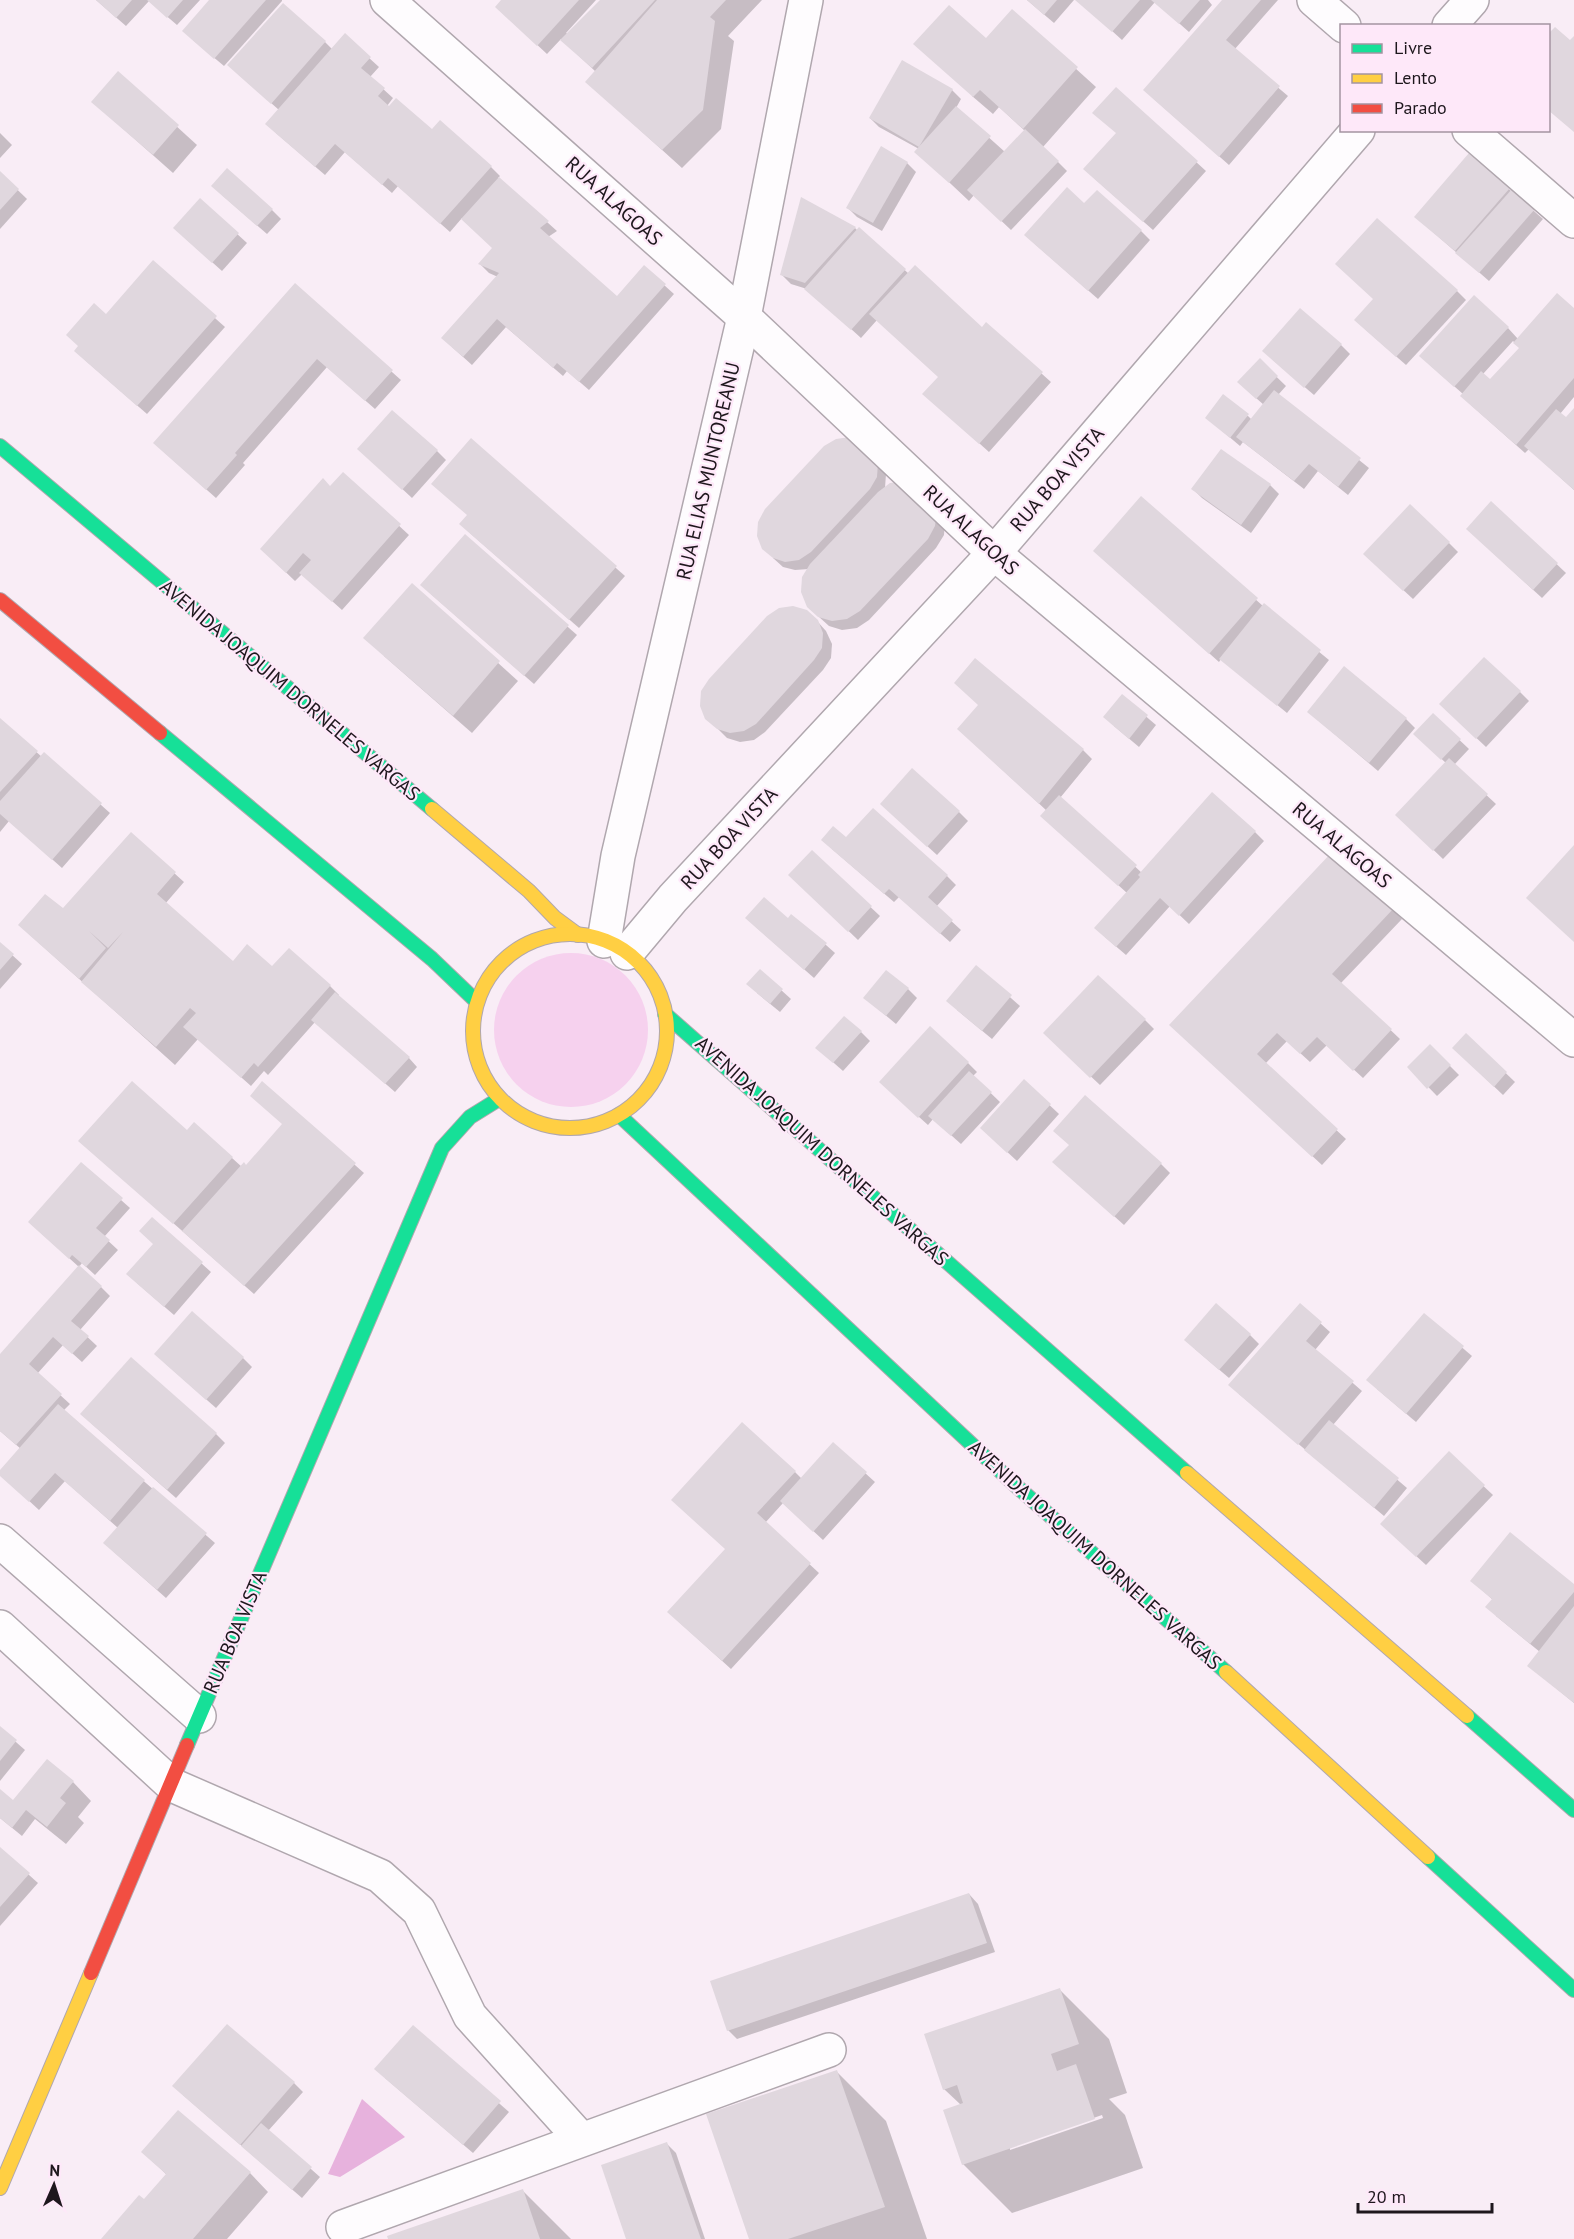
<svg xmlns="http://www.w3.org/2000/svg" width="1574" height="2239" viewBox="0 0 1574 2239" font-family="'PT Sans',sans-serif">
  <rect width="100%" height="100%" fill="#f9edf6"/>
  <circle fill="#f6d1ee" cx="571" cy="1030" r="77"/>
  <polygon fill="#e7b2dd" points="362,2099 405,2137 340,2177 328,2174"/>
  <g fill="#0003" fill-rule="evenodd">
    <polygon points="96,0 200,0 177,25 149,1 126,26"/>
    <polygon points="211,0 282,0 282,1 224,66 193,40"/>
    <polygon points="501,0 596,0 566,33 568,34 602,0 762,0 728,36 734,41 721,129 682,168 587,82 596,72 561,39 547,54 506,16"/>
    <polygon points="1027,0 1074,0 1054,23"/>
    <polygon points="1078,0 1208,0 1212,5 1189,32 1155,2 1122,40"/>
    <polygon points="1224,0 1278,0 1234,50 1288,96 1229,165 1154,99"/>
    <polygon points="1012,11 1096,87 1043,147 1067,171 1011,230 974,195 969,201 917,152 919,149 879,127 870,118 952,90 961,99 956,108 1005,152 1025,131 999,107 993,114 972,96 986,40"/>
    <polygon points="345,36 379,67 370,77 393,98 387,106 491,167 500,176 498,178 557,231 548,237 617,298 644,267 674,294 589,390 567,371 563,376 506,327 472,365 452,347 498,277 489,273 480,264 494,248 462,218 450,232 398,186 392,193 345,152 325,175 276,133 279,110 238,74 325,42 332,49"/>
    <polygon points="118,73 197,145 173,173 93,102"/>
    <polygon points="1116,89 1206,171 1153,230 1094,178 1117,134"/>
    <polygon points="0,133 12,145 0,158"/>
    <polygon points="1470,155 1543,219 1489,281 1425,225"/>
    <polygon points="907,163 916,172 882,231 857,217 848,208"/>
    <polygon points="0,173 27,199 0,229"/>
    <polygon points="222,195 272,210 281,219 267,234"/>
    <polygon points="200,200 247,243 222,271 184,237"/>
    <polygon points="1085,205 1141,231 1150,240 1098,299 1035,244"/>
    <polygon points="855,228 858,231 860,229 909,274 982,329 986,324 1051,382 989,452 933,402 939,377 877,320 861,338 807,289 791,284 782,275"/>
    <polygon points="153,263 225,327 147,414 85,360 106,316"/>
    <polygon points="295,286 401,380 375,409 327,367 243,463 245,465 216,498 164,452"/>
    <polygon points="1457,291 1466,300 1406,365 1365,329"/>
    <path d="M1574 310V397L1560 414 1566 419 1574 410V490L1529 449 1525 453 1471 405 1463 394 1430 365 1508 328 1518 339ZM1513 341 1520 348 1490 382 1483 374Z"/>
    <polygon points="1341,345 1350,354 1314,395 1273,360"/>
    <polygon points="1260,361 1286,386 1278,395 1369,468 1348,495 1318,471 1304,489 1243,442 1240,446 1207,418 1248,416 1252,420 1264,405 1248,391"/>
    <polygon points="850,439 886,474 885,488 945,520 944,535 936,548 869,620 857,628 842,630 829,626 818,616 809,569 795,570 783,567 773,558"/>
    <polygon points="471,440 625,576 579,628 470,533 469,516"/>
    <polygon points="437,451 446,460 412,498 369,458"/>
    <polygon points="343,474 409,535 342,610 302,574 295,581 271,558"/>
    <polygon points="1270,485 1279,494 1251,533 1202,498 1193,489"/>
    <polygon points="1141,498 1263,606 1329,660 1287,713 1221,659 1219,662 1104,560"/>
    <polygon points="1492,503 1566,573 1542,598 1477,538"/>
    <polygon points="465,536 577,635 534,684 431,594"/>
    <polygon points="1449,543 1458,552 1413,599 1374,563"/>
    <polygon points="412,585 518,681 472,733 384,656"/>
    <polygon points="817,621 826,631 832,644 831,658 823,670 765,732 754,740 740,742 727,738 707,718"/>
    <polygon points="1520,692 1529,701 1486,747 1450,713"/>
    <polygon points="1122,696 1156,725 1139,747 1114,726"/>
    <polygon points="1433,715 1469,749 1454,765 1496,804 1443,859 1397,815 1446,763 1424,743"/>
    <polygon points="1406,719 1415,728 1378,771 1318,720"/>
    <polygon points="0,720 42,757 44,754 110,813 62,868 9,821 0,832"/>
    <polygon points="968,738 1083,750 1092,759 1060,798 1142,873 1255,832 1264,841 1189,924 1170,906 1126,955 1105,937 1127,893 1051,825 1047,811"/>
    <polygon points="959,812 968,821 937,855 891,813"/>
    <polygon points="131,834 184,882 165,904 233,963 273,968 289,950 330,986 339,995 338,997 409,1058 417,1067 395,1092 315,1022 268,1075 264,1071 251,1086 198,1039 175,1065 29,934 63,910"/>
    <polygon points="846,840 947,876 956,885 936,907 961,930 950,942 899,897 894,902 832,849"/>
    <polygon points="812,852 880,916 858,940 790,875"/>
    <polygon points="1332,854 1402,919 1341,983 1400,1039 1363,1078 1327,1045 1310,1062 1287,1041 1265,1064 1346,1139 1322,1165 1180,1034"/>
    <polygon points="788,920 826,945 835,953 814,978 756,927"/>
    <polygon points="0,944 22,964 0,989"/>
    <polygon points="976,967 1020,1006 992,1039 957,1010"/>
    <polygon points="760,971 791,999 780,1012 757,993"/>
    <polygon points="908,989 917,998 896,1024 865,998"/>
    <polygon points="1145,1020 1154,1029 1100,1085 1054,1042"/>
    <polygon points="861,1032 870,1041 843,1071 826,1056"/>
    <polygon points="1466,1035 1515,1082 1503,1095 1463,1057"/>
    <polygon points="1430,1046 1459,1075 1437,1096 1409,1067"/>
    <polygon points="968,1063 977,1072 973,1076 1000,1102 961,1144 933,1119 928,1125 890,1091"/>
    <polygon points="1024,1081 1059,1114 1017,1161 991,1137"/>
    <polygon points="262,1083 364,1173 254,1294 90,1150 188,1132 232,1158 242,1167 246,1167 283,1125"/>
    <polygon points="1071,1145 1161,1164 1170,1173 1124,1225 1064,1171"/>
    <polygon points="121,1200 130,1208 104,1237 118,1250 95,1275 82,1263 79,1267 39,1231"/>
    <polygon points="152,1219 211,1272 174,1315 137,1283 155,1244"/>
    <polygon points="101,1287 110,1296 80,1330 97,1346 82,1362 63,1345 37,1374 70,1404 63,1411 215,1543 166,1598 114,1552 118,1528 65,1481 39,1510 0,1474 21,1449 0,1431 0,1357"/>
    <polygon points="1300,1305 1330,1332 1315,1350 1362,1391 1333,1425 1407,1488 1384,1516 1239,1394"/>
    <polygon points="1424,1315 1472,1356 1416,1422 1377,1389"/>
    <polygon points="1250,1335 1259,1344 1229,1378 1195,1349"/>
    <polygon points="243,1358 252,1367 216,1408 165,1363"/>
    <polygon points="91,1423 216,1434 225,1443 176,1498"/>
    <polygon points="833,1444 875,1482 823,1540 783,1503 765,1523 819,1573 731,1669 678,1621 726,1549 682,1509 795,1472 802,1479"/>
    <polygon points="1449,1454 1493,1495 1426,1565 1391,1533"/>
    <polygon points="1472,1581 1574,1586 1574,1703 1529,1666 1540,1652 1496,1616 1493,1600"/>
    <polygon points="0,1728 25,1750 0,1781"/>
    <polygon points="73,1782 91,1801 78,1817 84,1823 66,1844 35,1819 22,1836 0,1818 0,1791 14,1802"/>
    <polygon points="0,1849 38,1883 0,1926"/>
    <polygon points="969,1894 978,1904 995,1952 737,2039 728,2030"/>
    <path d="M1060 1990 1109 2039 1127 2093 1109 2099 1125 2115 1143 2168 1012 2213 963 2164 961 2105 944 2089ZM1102 2115 1103 2118 1010 2150V2147Z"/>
    <polygon points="413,2027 509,2112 473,2153 385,2078"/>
    <polygon points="837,2072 886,2121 927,2239 750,2239"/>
    <polygon points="294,2083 303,2092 268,2131 320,2177 302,2198 183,2095"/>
    <polygon points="667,2144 676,2153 705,2239 628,2239"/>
    <polygon points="143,2152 250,2173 268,2192 227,2239 103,2239 144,2201 167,2175"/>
    <polygon points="523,2191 571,2239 390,2239"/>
  </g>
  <g fill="#e0d7de">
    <polygon points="96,0 132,0 116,18"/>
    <polygon points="147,0 183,0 167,18"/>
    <polygon points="209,0 266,0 214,59 182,31"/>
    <polygon points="501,0 579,0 537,46 495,7"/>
    <polygon points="600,0 655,0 592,68 560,40"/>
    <polygon points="657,0 726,0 710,17 715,21 703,110 662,150 585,82"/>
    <polygon points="1027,0 1057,0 1044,15"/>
    <polygon points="1075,0 1140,0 1112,32"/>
    <polygon points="1151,0 1200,0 1179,24"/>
    <polygon points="1222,0 1261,0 1226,40 1280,86 1219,157 1143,90"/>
    <polygon points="283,3 326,41 271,104 227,65"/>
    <polygon points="949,5 986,38 1012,9 1078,67 1023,129 980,90 973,97 913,44"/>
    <polygon points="1555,27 1570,40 1574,36 1574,132 1548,110 1548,34"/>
    <polygon points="345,33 371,57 361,68 385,88 378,96 389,106 396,98 432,129 440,120 492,166 440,224 388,178 382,185 335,144 315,167 265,124"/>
    <polygon points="902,60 953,89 919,147 869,118"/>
    <polygon points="118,71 179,125 153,155 91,102"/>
    <polygon points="1116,87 1198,161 1143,222 1083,169 1116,133 1092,113"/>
    <polygon points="956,106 991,136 949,183 914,152"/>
    <polygon points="1025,129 1059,161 1001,222 967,190"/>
    <polygon points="881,146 908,162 873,223 846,208"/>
    <polygon points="1469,153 1510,188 1455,251 1414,217"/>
    <polygon points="227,168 273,209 257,226 211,186"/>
    <polygon points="0,171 19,189 0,210"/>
    <polygon points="499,177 549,221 540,228 617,296 644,265 666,284 579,382 557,363 553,368 497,319 463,357 441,338 499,273 478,264 492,248 461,219"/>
    <polygon points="1067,187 1084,203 1097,190 1142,230 1088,291 1024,235"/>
    <polygon points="1512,189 1535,209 1479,273 1455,253"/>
    <polygon points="801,197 856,227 805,283 780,275"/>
    <polygon points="200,198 239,233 212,263 173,228"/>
    <polygon points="1377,218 1458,290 1396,357 1354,320 1373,299 1335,264"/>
    <polygon points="859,227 906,269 851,330 804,289"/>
    <polygon points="153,260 217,316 137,406 74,351 78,346 66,335 94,303 106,314"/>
    <polygon points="915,265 982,327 986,322 1043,372 979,444 922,394 938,377 869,314"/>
    <polygon points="295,283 393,370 365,401 317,359 235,453 237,455 206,490 153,443"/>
    <polygon points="1557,293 1574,308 1574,378 1516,445 1460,396 1481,371 1490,379 1519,348 1513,343"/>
    <polygon points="1474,295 1509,327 1454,387 1419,356"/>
    <polygon points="1300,308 1342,344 1304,388 1262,351"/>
    <polygon points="1260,358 1278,376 1256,399 1237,382"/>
    <polygon points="1274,390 1361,458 1338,487 1309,464 1294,481 1236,437"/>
    <polygon points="1223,394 1249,414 1230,438 1205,418"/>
    <polygon points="1574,408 1574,490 1524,446 1556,409 1566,417"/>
    <polygon points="392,410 438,450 402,490 357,449"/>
    <polygon points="850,437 878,463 877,477 870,489 811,552 799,560 785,562 773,558 762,549 757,536 758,522 765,509 824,446 836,439"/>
    <polygon points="471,438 617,566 569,620 459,524 467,515 431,484"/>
    <polygon points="1221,449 1271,484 1241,525 1191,489"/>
    <polygon points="343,472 401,524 332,602 299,573 311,560 303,553 286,573 260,549 323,478 330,486"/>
    <polygon points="905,481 937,510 935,526 928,539 860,611 847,619 832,621 818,617 807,607 801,592 802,577 810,564 878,492 890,483"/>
    <polygon points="1141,496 1258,598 1209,654 1093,551"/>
    <polygon points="1491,501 1558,563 1533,590 1466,529"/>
    <polygon points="1410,504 1450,542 1403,591 1363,554"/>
    <polygon points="465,534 569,625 524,676 420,585"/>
    <polygon points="412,583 500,661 453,716 363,638"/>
    <polygon points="1264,603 1321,650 1277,706 1219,659"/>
    <polygon points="793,606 807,610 818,620 823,633 822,648 814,660 756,724 744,731 730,733 717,729 705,719 700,706 701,691 709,679 767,616 779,608"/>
    <polygon points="1484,657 1521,691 1476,739 1439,704"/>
    <polygon points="975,658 1084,749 1039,804 957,729 978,705 954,683"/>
    <polygon points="1344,666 1407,718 1369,763 1307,712"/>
    <polygon points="1122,694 1148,715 1129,739 1103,717"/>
    <polygon points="1433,713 1461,739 1441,760 1413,734"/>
    <polygon points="0,718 38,751 0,792"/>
    <polygon points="44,752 102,803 52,860 0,814 0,801"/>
    <polygon points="1449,758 1488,794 1433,851 1395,815"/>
    <polygon points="912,768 960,811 927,847 880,804"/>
    <polygon points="1212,792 1256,831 1179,916 1160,898 1116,947 1094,928 1140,877 1138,875"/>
    <polygon points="1059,795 1137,865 1118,886 1040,816"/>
    <polygon points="873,808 948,875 928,897 953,920 940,934 889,889 884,894 821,840 833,826 846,837"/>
    <polygon points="131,832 176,872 157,894 233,961 247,944 272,966 289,948 331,985 258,1067 254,1063 241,1078 183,1027 196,1013 190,1008 156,1047 81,982 123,932 108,948 89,931 106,948 79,979 18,925 45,894 63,908"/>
    <polygon points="1574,845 1574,942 1526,898"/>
    <polygon points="812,850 872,906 848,932 788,875"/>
    <polygon points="1332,852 1394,908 1332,974 1392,1029 1353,1071 1317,1037 1300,1054 1277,1033 1257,1054 1338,1129 1312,1157 1169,1025"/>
    <polygon points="764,897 788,918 791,914 827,943 804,970 745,918"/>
    <polygon points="0,942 14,954 0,970"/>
    <polygon points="976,965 1012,995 982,1031 946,1001"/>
    <polygon points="760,969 783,989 770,1004 746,984"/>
    <polygon points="886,970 909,988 886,1016 863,998"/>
    <polygon points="1098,975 1146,1019 1090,1078 1043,1033"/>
    <polygon points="335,992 410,1057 385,1084 311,1020"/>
    <polygon points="844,1016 862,1031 833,1063 815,1048"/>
    <polygon points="930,1026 969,1062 918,1118 879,1082"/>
    <polygon points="1466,1033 1507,1072 1494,1087 1452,1048"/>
    <polygon points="1430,1044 1451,1065 1427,1089 1407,1067"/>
    <polygon points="969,1071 992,1092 951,1136 928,1116"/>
    <polygon points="1024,1079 1051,1104 1007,1153 980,1128"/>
    <polygon points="132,1081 187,1130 194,1122 233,1157 173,1224 78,1141"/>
    <polygon points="262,1081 356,1163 244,1286 182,1231 244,1162 246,1165 282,1124 250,1096"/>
    <polygon points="1085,1095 1162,1163 1114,1217 1052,1162 1069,1145 1053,1131"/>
    <polygon points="81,1162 123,1198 96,1228 110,1240 86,1267 72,1255 69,1259 28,1222"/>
    <polygon points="152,1217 203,1262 164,1307 126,1274 153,1244 139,1231"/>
    <polygon points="79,1265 102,1286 71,1321 89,1336 72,1354 53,1337 29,1364 62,1394 16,1445 0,1431 0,1354"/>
    <polygon points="1216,1303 1251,1334 1219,1370 1184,1340"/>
    <polygon points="1300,1303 1322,1322 1306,1341 1354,1381 1298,1445 1228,1385"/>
    <polygon points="192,1311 244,1357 206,1400 154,1354"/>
    <polygon points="1424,1313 1464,1346 1406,1414 1366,1380"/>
    <polygon points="131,1357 217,1433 167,1490 80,1414"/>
    <polygon points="58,1404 145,1480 110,1521 55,1473 29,1502 0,1476 0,1470"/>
    <polygon points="1329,1420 1399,1478 1374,1508 1304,1450"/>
    <polygon points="742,1422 796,1471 757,1513 811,1563 722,1661 667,1612 725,1549 671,1500"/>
    <polygon points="833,1442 867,1472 813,1532 780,1501"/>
    <polygon points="1449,1451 1485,1485 1416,1557 1380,1524"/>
    <polygon points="153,1487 207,1533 157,1590 103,1543"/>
    <polygon points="1510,1532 1574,1584 1574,1592 1530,1644 1485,1607 1492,1599 1470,1581"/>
    <polygon points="1574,1606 1574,1703 1527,1666"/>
    <polygon points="0,1726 17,1740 0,1761"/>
    <polygon points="47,1759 74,1781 60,1798 66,1803 47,1827 26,1810 12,1828 0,1818 0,1789 13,1800"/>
    <polygon points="0,1847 30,1873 0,1907"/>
    <polygon points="969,1893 987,1943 727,2031 710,1981"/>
    <polygon points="1060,1988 1079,2044 1051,2054 1057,2071 1076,2064 1095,2119 962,2165 943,2110 963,2103 957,2085 943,2090 924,2034"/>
    <polygon points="227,2024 295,2082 240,2145 172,2086"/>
    <polygon points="413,2025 501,2101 463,2145 374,2069"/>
    <polygon points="837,2070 885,2207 788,2239 749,2239 706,2114"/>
    <polygon points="178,2110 251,2172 193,2239 101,2239 139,2195 144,2199 166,2174 141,2152"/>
    <polygon points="261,2123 312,2167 292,2190 241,2146"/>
    <polygon points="667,2142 701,2239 626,2239 601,2165"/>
    <polygon points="523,2189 540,2239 388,2239 387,2236"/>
  </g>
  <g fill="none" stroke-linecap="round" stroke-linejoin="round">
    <g stroke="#b0a7ae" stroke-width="36">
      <g id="street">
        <polyline points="387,0 744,317 994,553 1574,1040"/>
        <polyline points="1314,0 1344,26"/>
        <polyline points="1449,26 1472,0"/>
        <polyline points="1469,130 1574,221"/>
        <polyline points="604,941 618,856 744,317 806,0"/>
        <polyline points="627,953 673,898 994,553 1358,130"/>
        <polyline points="0,1541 199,1716"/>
        <polyline points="0,1627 172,1785 380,1876 419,1911 470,2016 581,2139"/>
        <polyline points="343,2227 829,2050"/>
      </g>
    </g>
    <g stroke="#b0a7ae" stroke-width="16">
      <g id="fast">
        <polyline points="0,446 432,809"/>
        <polyline points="160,733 432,959 477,1002"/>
        <polyline points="665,1014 1187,1473"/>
        <polyline points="619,1115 1013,1483 1226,1672"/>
        <polyline points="1467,1716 1574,1810"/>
        <polyline points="187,1745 442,1148 470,1117 499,1099"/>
        <polyline points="1428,1857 1574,1990"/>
      </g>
    </g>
    <g stroke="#b0a7ae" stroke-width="16">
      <g id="slow">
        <polyline points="432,809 529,891 555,918 578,935"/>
        <circle cx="570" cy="1031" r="97"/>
        <polyline points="1187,1473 1467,1716"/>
        <polyline points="1226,1672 1428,1857"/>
        <polyline points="0,2188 91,1973"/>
      </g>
    </g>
    <g stroke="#b0a7ae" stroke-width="16">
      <g id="jam">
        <polyline points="0,600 160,733"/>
        <polyline points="91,1973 187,1745"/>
      </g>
    </g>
    <use href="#street" stroke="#fefcfe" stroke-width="33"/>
    <use href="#fast" stroke="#16e098" stroke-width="14"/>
    <use href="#slow" stroke="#ffcf43" stroke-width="14"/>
    <use href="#jam" stroke="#f24e42" stroke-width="14"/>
  </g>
  <g text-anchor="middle" stroke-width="4.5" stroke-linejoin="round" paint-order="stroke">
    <g font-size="20" fill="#1e171d" stroke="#fee8f9">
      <text transform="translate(614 201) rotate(42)" y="7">RUA ALAGOAS</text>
      <text transform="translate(708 471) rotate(-77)" y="7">RUA ELIAS MUNTOREANU</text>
      <text transform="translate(1057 479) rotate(-49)" y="7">RUA BOA VISTA</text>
      <text transform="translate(971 530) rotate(43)" y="7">RUA ALAGOAS</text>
      <text transform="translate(290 690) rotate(40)" y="7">AVENIDA JOAQUIM DORNELES VARGAS</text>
      <text transform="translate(729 838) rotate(-47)" y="7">RUA BOA VISTA</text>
      <text transform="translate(1342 845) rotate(40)" y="7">RUA ALAGOAS</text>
      <text transform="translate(822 1151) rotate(42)" y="7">AVENIDA JOAQUIM DORNELES VARGAS</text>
      <text transform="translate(1095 1555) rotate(42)" y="7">AVENIDA JOAQUIM DORNELES VARGAS</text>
      <text transform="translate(235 1632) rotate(-67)" y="7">RUA BOA VISTA</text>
    </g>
  </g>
  <rect x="1340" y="24" width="210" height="108" fill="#fee8f9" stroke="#a494a1" stroke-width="1.5"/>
  <rect x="1352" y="44" width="30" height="9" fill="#16e098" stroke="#a494a1" stroke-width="1.5"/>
  <text x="1394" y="54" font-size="18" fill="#1e171d">Livre</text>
  <rect x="1352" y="74" width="30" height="9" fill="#ffcf43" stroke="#a494a1" stroke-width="1.5"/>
  <text x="1394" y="84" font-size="18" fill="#1e171d">Lento</text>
  <rect x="1352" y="104" width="30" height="9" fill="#f24e42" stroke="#a494a1" stroke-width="1.5"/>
  <text x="1394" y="114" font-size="18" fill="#1e171d">Parado</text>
  <g transform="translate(54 2185) rotate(3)" stroke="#fee8f9" stroke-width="4.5" paint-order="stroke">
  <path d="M0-4.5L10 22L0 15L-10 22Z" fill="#1e171d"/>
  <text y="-9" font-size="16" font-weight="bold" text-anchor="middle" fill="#1e171d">N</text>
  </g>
  <path d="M1358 2203v9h134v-9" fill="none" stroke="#1e171d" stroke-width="3"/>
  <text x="1367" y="2203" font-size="18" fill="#1e171d" stroke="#fee8f9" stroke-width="4.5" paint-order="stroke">20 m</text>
</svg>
